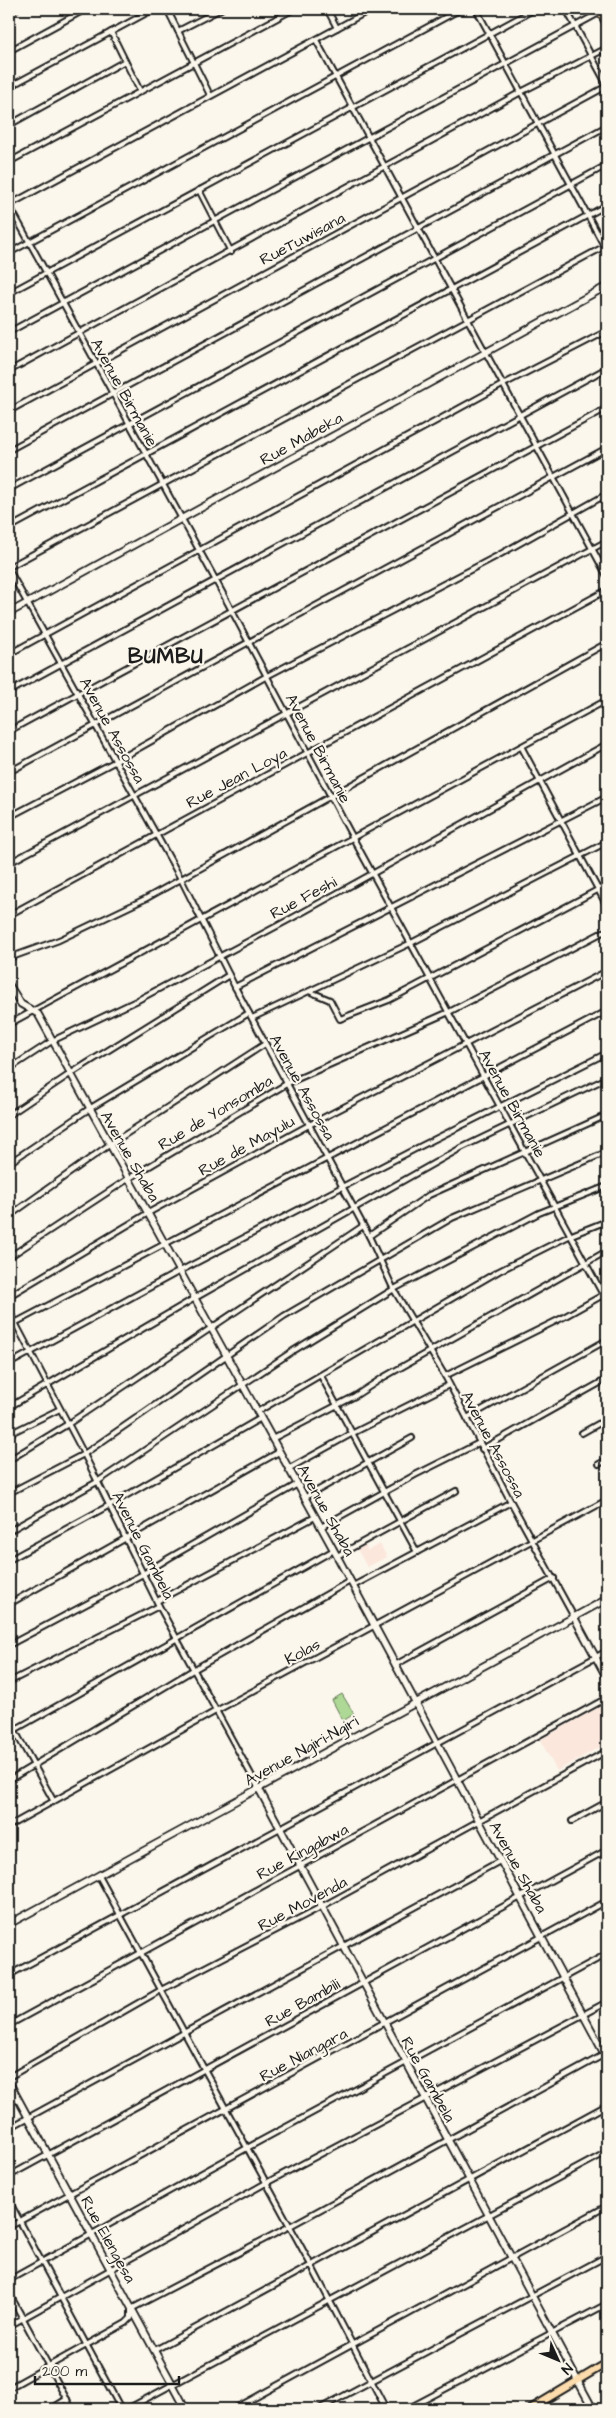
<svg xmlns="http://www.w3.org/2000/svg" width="616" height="2418" viewBox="0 0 616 2418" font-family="'Architects Daughter',sans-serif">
  <rect width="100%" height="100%" fill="#fbf7ec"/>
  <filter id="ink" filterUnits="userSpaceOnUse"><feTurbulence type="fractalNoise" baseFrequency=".02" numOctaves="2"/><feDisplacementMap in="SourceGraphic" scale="10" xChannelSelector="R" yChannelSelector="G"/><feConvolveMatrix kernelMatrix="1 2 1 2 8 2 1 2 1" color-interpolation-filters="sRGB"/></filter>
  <g filter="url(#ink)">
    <g fill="#fce7dd">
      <polygon points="380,1544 387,1557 367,1567 357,1549 365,1545 368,1550"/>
      <polygon points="607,1703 607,1743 557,1771 540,1740"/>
    </g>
    <polygon fill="#aed895" stroke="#657a58" points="342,1694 354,1714 343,1721 332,1700"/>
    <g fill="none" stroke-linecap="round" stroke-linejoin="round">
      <g stroke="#1c1c1c" stroke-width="8">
        <g id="street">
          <polyline points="167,9 210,95"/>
          <polyline points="327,9 337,28"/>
          <polyline points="476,9 607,251"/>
          <polyline points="566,9 607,85"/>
          <polyline points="9,13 16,9"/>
          <polyline points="178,31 221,9"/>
          <polyline points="111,32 140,91"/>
          <polyline points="316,40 607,576"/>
          <polyline points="9,51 86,9"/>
          <polyline points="9,87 154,9"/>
          <polyline points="9,125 125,61"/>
          <polyline points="9,162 294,9"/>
          <polyline points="199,190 231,252"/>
          <polyline points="9,205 215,579 353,838 607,1302"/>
          <polyline points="9,205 372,9"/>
          <polyline points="9,253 461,9"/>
          <polyline points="9,293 535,9"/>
          <polyline points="9,332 601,12"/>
          <polyline points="9,371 521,92 607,48"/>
          <polyline points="9,411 607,86"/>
          <polyline points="9,450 607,126"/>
          <polyline points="9,489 607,165"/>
          <polyline points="9,528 607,205"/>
          <polyline points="9,567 607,245"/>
          <polyline points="9,570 181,879 235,987 369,1236 393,1288 445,1376 511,1502 574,1617"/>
          <polyline points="9,654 504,384 607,331"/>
          <polyline points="9,692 607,368"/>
          <polyline points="9,731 607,408"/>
          <polyline points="522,748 607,906"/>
          <polyline points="9,772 607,448"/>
          <polyline points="9,817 116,761 267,676 497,556 607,494"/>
          <polyline points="9,863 607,541"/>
          <polyline points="9,915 607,590"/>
          <polyline points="9,958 59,940 145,899 607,643"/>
          <polyline points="235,987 607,797"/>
          <polyline points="311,992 330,1000 340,1019 389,1000 607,885"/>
          <polyline points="252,1018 411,943 607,842"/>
          <polyline points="9,1024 607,700"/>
          <polyline points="9,1069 52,1041 136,1001 294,917 607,744"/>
          <polyline points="9,1115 70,1074 229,975"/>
          <polyline points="9,1163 89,1109 249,1013"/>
          <polyline points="9,1216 109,1145 265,1044"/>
          <polyline points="369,1236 429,1195 607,1115"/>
          <polyline points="9,1257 128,1179 288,1083 449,1012 607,930"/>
          <polyline points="9,1296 148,1213 309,1125 607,971"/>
          <polyline points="9,1311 84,1454 159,1606 259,1789"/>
          <polyline points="9,1326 607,1011"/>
          <polyline points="9,1364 180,1271 419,1147 607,1053"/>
          <polyline points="321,1376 417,1552"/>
          <polyline points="445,1376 560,1319 603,1295"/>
          <polyline points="9,1407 195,1298 461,1148 607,1078"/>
          <polyline points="257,1412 499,1271 569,1236 607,1221"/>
          <polyline points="467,1418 607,1340"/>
          <polyline points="582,1433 607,1419"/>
          <polyline points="9,1434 60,1409"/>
          <polyline points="272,1439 355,1396 384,1377 607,1251"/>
          <polyline points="482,1449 607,1379"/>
          <polyline points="9,1460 68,1424 363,1226"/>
          <polyline points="599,1464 607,1460"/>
          <polyline points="288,1469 353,1433 449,1385"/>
          <polyline points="9,1493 84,1454 284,1316 452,1218 607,1152"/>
          <polyline points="304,1498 412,1438"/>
          <polyline points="321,1527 415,1475 479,1443"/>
          <polyline points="9,1531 97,1482 293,1351 394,1289 539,1213 607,1186"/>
          <polyline points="337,1556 456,1491"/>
          <polyline points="9,1560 108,1506 261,1418"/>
          <polyline points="353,1586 511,1502"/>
          <polyline points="157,1601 315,1517"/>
          <polyline points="9,1604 279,1452"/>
          <polyline points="9,1645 143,1574 169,1558 296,1485"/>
          <polyline points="395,1665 554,1578"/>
          <polyline points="9,1682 159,1606"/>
          <polyline points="9,1720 53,1800"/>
          <polyline points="9,1733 334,1550"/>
          <polyline points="9,1780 193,1670 350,1581"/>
          <polyline points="572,1821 607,1802"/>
          <polyline points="9,1826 216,1711 607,1500"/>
          <polyline points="99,1876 311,2265 386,2409"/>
          <polyline points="9,1975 607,1651"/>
          <polyline points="9,2025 607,1698"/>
          <polyline points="9,2077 161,1990 321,1907 607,1751"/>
          <polyline points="9,2128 500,1861"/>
          <polyline points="9,2176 607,1850"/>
          <polyline points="9,2201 121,2409"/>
          <polyline points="9,2227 607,1901"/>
          <polyline points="9,2280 247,2148 607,1954"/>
          <polyline points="9,2293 72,2409"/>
          <polyline points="9,2326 266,2183 607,2002"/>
          <polyline points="155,2350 607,2105"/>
          <polyline points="9,2388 126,2323 131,2318 131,2309 290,2226 607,2053"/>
          <polyline points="51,2409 67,2399"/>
          <polyline points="127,2409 607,2152"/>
          <polyline points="234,2409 607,2206"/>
          <polyline points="319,2409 607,2256"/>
          <polyline points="407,2409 607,2304"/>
        </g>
      </g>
      <g stroke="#1c1c1c" stroke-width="9">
        <g id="secondary">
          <polyline points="9,613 607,286"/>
          <polyline points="9,985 21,1004 38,1014 337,1556 607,2059"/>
          <polyline points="574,1617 607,1678"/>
          <polyline points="259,1789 593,2409"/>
          <polyline points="9,1924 607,1599"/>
          <polyline points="9,2082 186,2409"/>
        </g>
      </g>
      <g stroke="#1c1c1c" stroke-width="10">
        <polyline id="primary" points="530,2409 607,2363"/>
      </g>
      <g stroke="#1c1c1c" stroke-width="11">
        <polyline id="highway" points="599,9 607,23"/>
      </g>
      <use href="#street" stroke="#fbf7ec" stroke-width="4"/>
      <use href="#secondary" stroke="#fbf7ec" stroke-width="5.5"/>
      <use href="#primary" stroke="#fcdcac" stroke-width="6"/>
      <use href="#highway" stroke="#fcdcac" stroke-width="7"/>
    </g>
  </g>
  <g text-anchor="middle" stroke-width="4.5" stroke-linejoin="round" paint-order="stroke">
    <g font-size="16" fill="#1c1c1c" stroke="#fbf7ec">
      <text transform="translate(302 238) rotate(-28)" y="6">RueTuwisana</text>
      <text transform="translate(125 392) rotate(61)" y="6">Avenue Birmanie</text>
      <text transform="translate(301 438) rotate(-29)" y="6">Rue Mabeka</text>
      <text transform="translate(113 730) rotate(61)" y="6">Avenue Assossa</text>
      <text transform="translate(319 748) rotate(62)" y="6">Avenue Birmanie</text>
      <text transform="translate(236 777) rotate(-28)" y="6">Rue Jean Loya</text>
      <text transform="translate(303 897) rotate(-28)" y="6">Rue Feshi</text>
      <text transform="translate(303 1087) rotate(61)" y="6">Avenue Assossa</text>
      <text transform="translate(513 1103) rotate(61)" y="6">Avenue Birmanie</text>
      <text transform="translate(215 1112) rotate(-31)" y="6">Rue de Yonsomba</text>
      <text transform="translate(246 1145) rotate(-29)" y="6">Rue de Mayulu</text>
      <text transform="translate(131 1156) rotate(60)" y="6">Avenue Shaba</text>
      <text transform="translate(494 1444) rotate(62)" y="6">Avenue Assossa</text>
      <text transform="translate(327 1510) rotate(61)" y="6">Avenue Shaba</text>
      <text transform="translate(144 1545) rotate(63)" y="6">Avenue Gambela</text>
      <text transform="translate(302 1651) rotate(-28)" y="6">Kolas</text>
      <text transform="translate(301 1750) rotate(-29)" y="6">Avenue Ngiri-Ngiri</text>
      <text transform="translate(302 1851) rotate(-28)" y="6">Rue Kingabwa</text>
      <text transform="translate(519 1867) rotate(61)" y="6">Avenue Shaba</text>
      <text transform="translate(302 1903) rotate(-28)" y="6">Rue Movenda</text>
      <text transform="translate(302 2002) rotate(-29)" y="6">Rue Bambili</text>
      <text transform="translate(303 2054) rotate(-28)" y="6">Rue Niangara</text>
      <text transform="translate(429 2079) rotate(61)" y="6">Rue Gambela</text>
      <text transform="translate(109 2239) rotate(61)" y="6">Rue Elengesa</text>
    </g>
    <g font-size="21" font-weight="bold" letter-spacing="1" fill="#1c1c1c" stroke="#fbf7ec">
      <text x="166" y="663">BUMBU</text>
    </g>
  </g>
  <rect width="616" height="2418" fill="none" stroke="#fbf7ec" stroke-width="30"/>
  <rect x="15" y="15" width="586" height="2388" fill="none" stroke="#1c1c1c" stroke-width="2" filter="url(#ink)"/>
  <g transform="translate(558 2360) rotate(134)" stroke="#fbf7ec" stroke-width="4" paint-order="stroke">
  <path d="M0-4L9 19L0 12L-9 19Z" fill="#1c1c1c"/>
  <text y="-8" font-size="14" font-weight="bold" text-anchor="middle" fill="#1c1c1c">N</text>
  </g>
  <path d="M35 2376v8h144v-8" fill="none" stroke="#1c1c1c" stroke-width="2.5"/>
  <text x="42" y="2376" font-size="15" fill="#1c1c1c" stroke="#fbf7ec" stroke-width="4" paint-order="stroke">200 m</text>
</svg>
